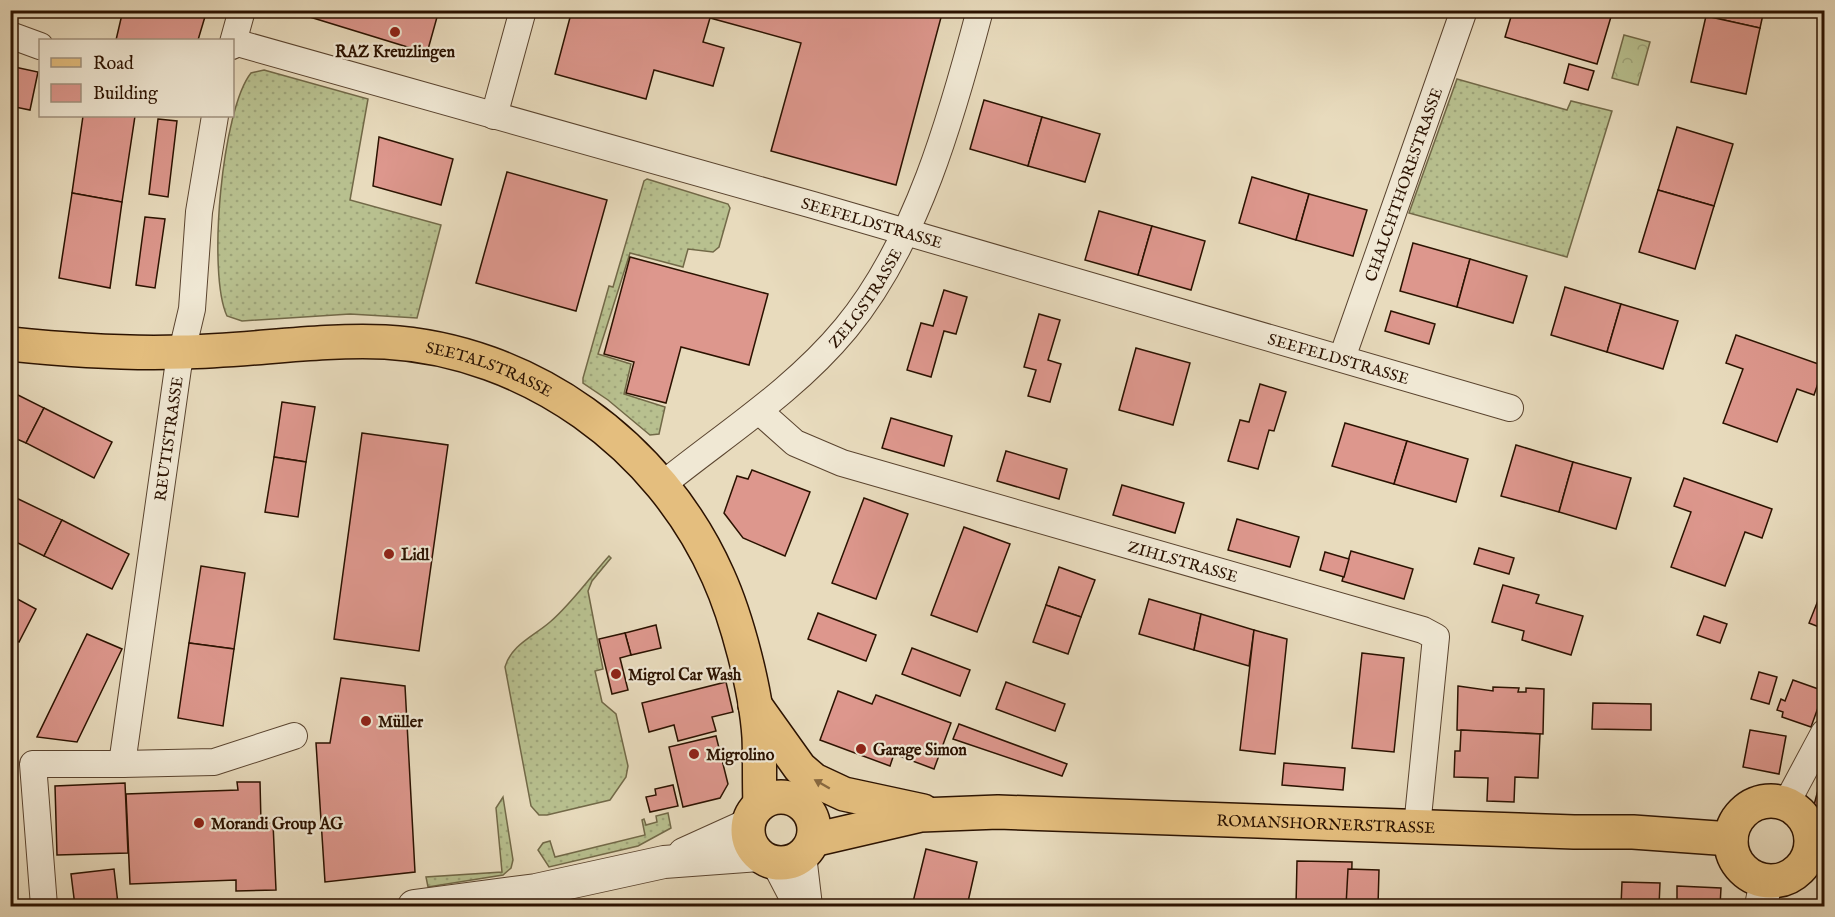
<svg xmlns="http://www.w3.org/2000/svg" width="1835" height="917" viewBox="0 0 1835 917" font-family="'IM FELL English',serif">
  <defs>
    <pattern id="grass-dots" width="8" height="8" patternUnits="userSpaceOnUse" patternTransform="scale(1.5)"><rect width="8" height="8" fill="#b8c08f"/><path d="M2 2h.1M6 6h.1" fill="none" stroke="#9ea47a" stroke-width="1.8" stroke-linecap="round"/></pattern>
    <pattern id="forest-crowns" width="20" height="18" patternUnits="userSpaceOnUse" patternTransform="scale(1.5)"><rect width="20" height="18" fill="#b8c08f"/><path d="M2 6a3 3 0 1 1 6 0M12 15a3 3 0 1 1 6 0" fill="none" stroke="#9ea47a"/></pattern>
  </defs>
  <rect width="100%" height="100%" fill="#e8dbbd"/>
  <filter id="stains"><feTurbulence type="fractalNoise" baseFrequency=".00333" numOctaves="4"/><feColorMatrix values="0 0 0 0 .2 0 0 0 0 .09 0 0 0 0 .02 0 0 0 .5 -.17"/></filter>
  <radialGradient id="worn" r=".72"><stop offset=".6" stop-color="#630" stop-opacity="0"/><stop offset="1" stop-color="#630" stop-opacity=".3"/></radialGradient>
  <g fill="url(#grass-dots)" stroke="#726948" stroke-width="1.5">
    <path d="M264 70 368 99 350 200 441 225 417 318 350 314 242 321 227 316C207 273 222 109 251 73Z"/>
    <polygon points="1457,79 1567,110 1571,101 1612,111 1567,257 1409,213"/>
    <polygon points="647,179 728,204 730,208 719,247 713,252 688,249 683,267 630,253 598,354 631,364 624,394 665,407 659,434 650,435 608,400 583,383 583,378 609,286 613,287 644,181"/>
    <path d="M609 556 611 558 592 581 588 591 603 669 595 671 602 702 616 714 628 766 626 777 610 800 547 815H539L531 806 505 667C511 645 534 636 550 622 572 603 590 577 609 556Z"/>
    <polygon points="503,797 513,860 511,868 503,875 428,887 426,877 502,872 496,808"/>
    <polygon points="668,813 671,828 638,846 549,867 538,850 543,843 550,841 555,857 645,835 642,820 644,819 646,825 657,822 656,816"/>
  </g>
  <polygon fill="url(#forest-crowns)" stroke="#726948" stroke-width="1.5" points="1624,35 1650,42 1638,85 1612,78"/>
  <g fill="#dd978d" stroke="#2b1200" stroke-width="1.5">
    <polygon points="123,10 207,10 198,40 116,40"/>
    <polygon points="287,10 439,10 427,53"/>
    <polygon points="572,10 943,10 896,185 771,151 801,43 710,18 703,42 724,48 713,86 654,70 646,99 555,74"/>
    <polygon points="1513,10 1613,10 1597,64 1505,37"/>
    <polygon points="1707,10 1764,10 1760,28 1706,16"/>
    <polygon points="1706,16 1760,28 1746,94 1691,82"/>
    <polygon points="1569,64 1594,71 1588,90 1564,83"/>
    <polygon points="10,66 38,72 30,110 10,106"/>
    <polygon points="984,100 1042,117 1028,166 970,149"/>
    <polygon points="83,116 135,116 122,202 72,193"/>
    <polygon points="1042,117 1100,134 1085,182 1028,166"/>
    <polygon points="158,119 177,121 168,197 149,194"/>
    <polygon points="1677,127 1733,144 1714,206 1658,190"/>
    <polygon points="379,137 453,159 441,205 373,186"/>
    <polygon points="507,172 607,200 576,311 476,283"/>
    <polygon points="1252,177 1309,194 1296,240 1239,223"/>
    <polygon points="1658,190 1714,206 1695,269 1639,252"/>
    <polygon points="72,193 122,202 110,288 59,278"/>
    <polygon points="1309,194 1367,210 1353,256 1296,240"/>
    <polygon points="1099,211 1152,226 1138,275 1085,260"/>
    <polygon points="145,217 165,219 155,288 136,285"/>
    <polygon points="1152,226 1205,241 1191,290 1138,275"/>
    <polygon points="1413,243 1470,259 1457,307 1400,291"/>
    <polygon points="630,257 768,294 749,365 681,347 666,403 626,393 634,362 604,354"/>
    <polygon points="1470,259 1527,276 1513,323 1457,307"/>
    <polygon points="1565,287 1621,304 1607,352 1551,335"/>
    <polygon points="944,290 967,297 956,334 944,331 931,377 907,370 921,323 933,326"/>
    <polygon points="1621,304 1678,321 1663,369 1607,352"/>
    <polygon points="1391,311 1435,324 1429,344 1385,331"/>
    <polygon points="1039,314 1060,320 1048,360 1061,364 1050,402 1028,396 1036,370 1024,367"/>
    <polygon points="1736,335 1824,366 1814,395 1797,389 1777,442 1723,423 1743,369 1726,363"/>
    <polygon points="1136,348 1190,363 1173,425 1119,410"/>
    <polygon points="1260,384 1286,392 1274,431 1269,430 1258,469 1228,461 1240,420 1249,422"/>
    <polygon points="10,391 44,408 26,443 10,436"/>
    <polygon points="282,402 315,407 306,462 274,457"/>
    <polygon points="44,408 112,442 94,478 26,443"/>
    <polygon points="891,418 952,436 944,466 882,448"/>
    <polygon points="1345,423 1407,441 1394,484 1332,466"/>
    <polygon points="362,433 448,445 419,651 334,639"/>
    <polygon points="1407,441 1468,459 1456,502 1394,484"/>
    <polygon points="1516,445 1573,462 1559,512 1501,496"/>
    <polygon points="1006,451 1067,469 1059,499 997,481"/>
    <polygon points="274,457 306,462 298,517 265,512"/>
    <polygon points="1573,462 1631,478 1616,529 1559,512"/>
    <polygon points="752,470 810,492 785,556 743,538 724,513 737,476 748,479"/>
    <polygon points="1684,478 1772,509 1762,538 1745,532 1725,586 1671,567 1691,512 1674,506"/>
    <polygon points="1122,485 1184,503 1175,533 1113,515"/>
    <polygon points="10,495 62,520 44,556 10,539"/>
    <polygon points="864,498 908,514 876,599 832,583"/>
    <polygon points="1237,519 1299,537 1290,567 1228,550"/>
    <polygon points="62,520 129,554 112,589 44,556"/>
    <polygon points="964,527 1010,544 977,632 931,615"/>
    <polygon points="1479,548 1514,558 1509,574 1474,564"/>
    <polygon points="1351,551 1413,569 1404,599 1342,581"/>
    <polygon points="1325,552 1349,559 1344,577 1320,570"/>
    <polygon points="201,566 245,573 234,649 189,643"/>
    <polygon points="1059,567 1095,580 1081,617 1046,605"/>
    <polygon points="1503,585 1539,595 1536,603 1583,616 1571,655 1522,640 1524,631 1492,622"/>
    <polygon points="10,595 36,609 19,642 10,638"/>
    <polygon points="1819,598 1824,601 1824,629 1809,623"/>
    <polygon points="1149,599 1201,614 1194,650 1139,634"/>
    <polygon points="1046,605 1081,617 1068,654 1033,642"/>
    <polygon points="818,613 876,635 866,661 808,639"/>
    <polygon points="1201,614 1254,630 1249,666 1194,650"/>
    <polygon points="1704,616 1727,624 1720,643 1697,635"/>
    <polygon points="656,625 661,648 631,655 625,633"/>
    <polygon points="1254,630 1287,639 1275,754 1240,750"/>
    <polygon points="625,633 631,655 620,658 628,690 612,694 599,639"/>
    <polygon points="87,634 122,649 77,742 37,737"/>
    <polygon points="189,643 234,649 223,726 178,718"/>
    <polygon points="912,648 970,670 960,696 902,674"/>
    <polygon points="1362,653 1404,658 1394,752 1352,748"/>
    <polygon points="1759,672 1777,677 1769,704 1751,699"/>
    <polygon points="341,678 405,686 415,872 325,882 316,743 330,743"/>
    <polygon points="1793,680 1824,691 1811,727 1782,717 1783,712 1777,710 1781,699 1785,701"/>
    <polygon points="726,682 733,712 712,717 716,731 678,741 674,725 649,732 642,703"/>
    <polygon points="1006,682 1065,704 1055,731 996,709"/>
    <polygon points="1458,686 1493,691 1493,687 1519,688 1518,692 1526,692 1526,688 1544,689 1543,734 1457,730"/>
    <polygon points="838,691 872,704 876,695 951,723 934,769 894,754 890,766 820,740"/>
    <polygon points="1593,703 1651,704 1651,730 1592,729"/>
    <polygon points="959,724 1067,764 1062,776 953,739"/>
    <polygon points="1461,730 1540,734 1538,778 1515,777 1514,802 1487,801 1488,778 1454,777 1455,751 1460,751"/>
    <polygon points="1750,730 1786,736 1779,774 1743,767"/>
    <polygon points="716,736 728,784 720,798 683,807 669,747"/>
    <polygon points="1284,763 1345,768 1343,790 1282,785"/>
    <polygon points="1824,768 1824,808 1814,805"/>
    <polygon points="237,782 260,782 261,823 273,823 276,890 236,891 236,880 130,884 126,794 238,790"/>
    <polygon points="125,783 128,853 57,855 55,786"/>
    <polygon points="673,785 678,806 650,812 646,797 656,795 655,789"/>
    <polygon points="926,849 977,862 967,906 912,906"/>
    <polygon points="1297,861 1352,862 1351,906 1296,906"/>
    <polygon points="114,869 118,904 75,906 71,874"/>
    <polygon points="1348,869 1379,870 1378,906 1346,906"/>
    <polygon points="1622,882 1660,883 1659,906 1621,906"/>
    <polygon points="1677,886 1721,888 1720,906 1677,906"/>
  </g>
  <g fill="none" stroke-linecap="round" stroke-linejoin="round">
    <g stroke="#5a442f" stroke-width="28">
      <g id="minor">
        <polyline points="10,35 40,46"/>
        <path id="s1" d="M234 42 813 205 1510 408"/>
        <polyline points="232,46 242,10"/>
        <polyline points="494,116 523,10"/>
        <path id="s2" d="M1342 358 1464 10"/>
        <path id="s3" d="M759 411 795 443 842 463 1423 630 1436 637 1417 827"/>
        <path id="s4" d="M662 485C725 434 794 391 846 328 917 242 952 116 980 10"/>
        <polyline points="122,764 214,762 294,736"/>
        <polyline points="1786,804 1824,733"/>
        <polyline points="803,855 809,906"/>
        <polyline points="774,862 797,906"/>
        <path id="s5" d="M44 906 33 764H122L178 368 192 309 199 212 215 116"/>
      </g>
    </g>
    <g stroke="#5a442f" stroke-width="34">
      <g id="tertiary">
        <polyline points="684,854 748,825"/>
        <polyline points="414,906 536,890 664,862 759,855"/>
        <polyline points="1761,906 1766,881"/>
      </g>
    </g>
    <g stroke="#2b1200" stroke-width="36">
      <g id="primary">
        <path id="s6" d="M10 344C68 350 125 354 182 352 250 351 317 339 385 342 529 350 660 445 718 576 737 618 756 690 759 737 760 759 759 782 760 804"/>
        <polyline points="755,705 800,768 814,780 844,794 923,811"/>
        <circle cx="781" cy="830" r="33"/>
        <circle cx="1771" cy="841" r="40"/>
        <path id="s7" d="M813 840 921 815 998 812 1574 832H1633L1731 839"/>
      </g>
    </g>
    <use href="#minor" stroke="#f0e8d4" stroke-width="26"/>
    <use href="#tertiary" stroke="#f0e8d4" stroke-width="32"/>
    <use href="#primary" stroke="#e4be7e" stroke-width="33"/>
  </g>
  <defs><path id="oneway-solid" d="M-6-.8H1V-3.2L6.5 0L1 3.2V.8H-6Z" transform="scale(1.5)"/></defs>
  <use fill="#88683f" href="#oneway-solid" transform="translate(822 784) rotate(-150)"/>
  <g fill="#8f2418" stroke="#f0e8d4" stroke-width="2">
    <circle cx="395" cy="32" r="6"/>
    <circle cx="389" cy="554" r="6"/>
    <circle cx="616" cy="674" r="6"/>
    <circle cx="366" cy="721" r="6"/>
    <circle cx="861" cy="749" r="6"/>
    <circle cx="694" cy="754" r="6"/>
    <circle cx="199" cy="823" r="6"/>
  </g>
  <g text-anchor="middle" stroke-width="4.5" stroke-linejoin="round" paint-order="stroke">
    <g font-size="16" font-weight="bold" fill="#2b1200" stroke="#f0e8d4" text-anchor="start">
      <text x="395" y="57" text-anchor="middle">RAZ Kreuzlingen</text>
      <text x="401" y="560">Lidl</text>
      <text x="628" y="680">Migrol Car Wash</text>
      <text x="378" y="727">Müller</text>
      <text x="873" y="755">Garage Simon</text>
      <text x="706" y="760">Migrolino</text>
      <text x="211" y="829">Morandi Group AG</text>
    </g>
    <g font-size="16" fill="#2b1200" stroke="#f0e8d4">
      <text dy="6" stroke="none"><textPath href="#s2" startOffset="184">CHALCHTHORESTRASSE</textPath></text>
      <text dy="6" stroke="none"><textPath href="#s1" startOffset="663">SEEFELDSTRASSE</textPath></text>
      <text dy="6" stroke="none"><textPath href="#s4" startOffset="278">ZELGSTRASSE</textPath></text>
      <text dy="6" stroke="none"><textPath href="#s1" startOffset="1149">SEEFELDSTRASSE</textPath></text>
      <text dy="6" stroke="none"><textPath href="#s6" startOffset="484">SEETALSTRASSE</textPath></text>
      <text dy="6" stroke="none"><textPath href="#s5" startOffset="560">REUTISTRASSE</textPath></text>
      <text dy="6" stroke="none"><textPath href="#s3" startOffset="454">ZIHLSTRASSE</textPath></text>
      <text dy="6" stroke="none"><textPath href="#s7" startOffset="516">ROMANSHORNERSTRASSE</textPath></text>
    </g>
  </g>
  <rect width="1835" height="917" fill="none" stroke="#e8dbbd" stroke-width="36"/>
  <rect x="12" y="12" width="1811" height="893" fill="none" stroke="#2b1200" stroke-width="3"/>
  <rect x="18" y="18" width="1799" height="881" fill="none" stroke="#2b1200" stroke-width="1.5"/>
  <rect x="39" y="39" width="195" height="78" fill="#f0e8d4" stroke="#a1927f" stroke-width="1.5"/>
  <rect x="51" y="58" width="30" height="9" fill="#e4be7e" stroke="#a1927f" stroke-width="1.5"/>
  <text x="93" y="69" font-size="18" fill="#2b1200">Road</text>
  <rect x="51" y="84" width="30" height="18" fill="#dd978d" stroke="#a1927f" stroke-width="1.5"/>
  <text x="93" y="99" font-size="18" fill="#2b1200">Building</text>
  <rect width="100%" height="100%" filter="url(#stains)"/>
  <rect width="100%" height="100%" fill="url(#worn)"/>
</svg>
